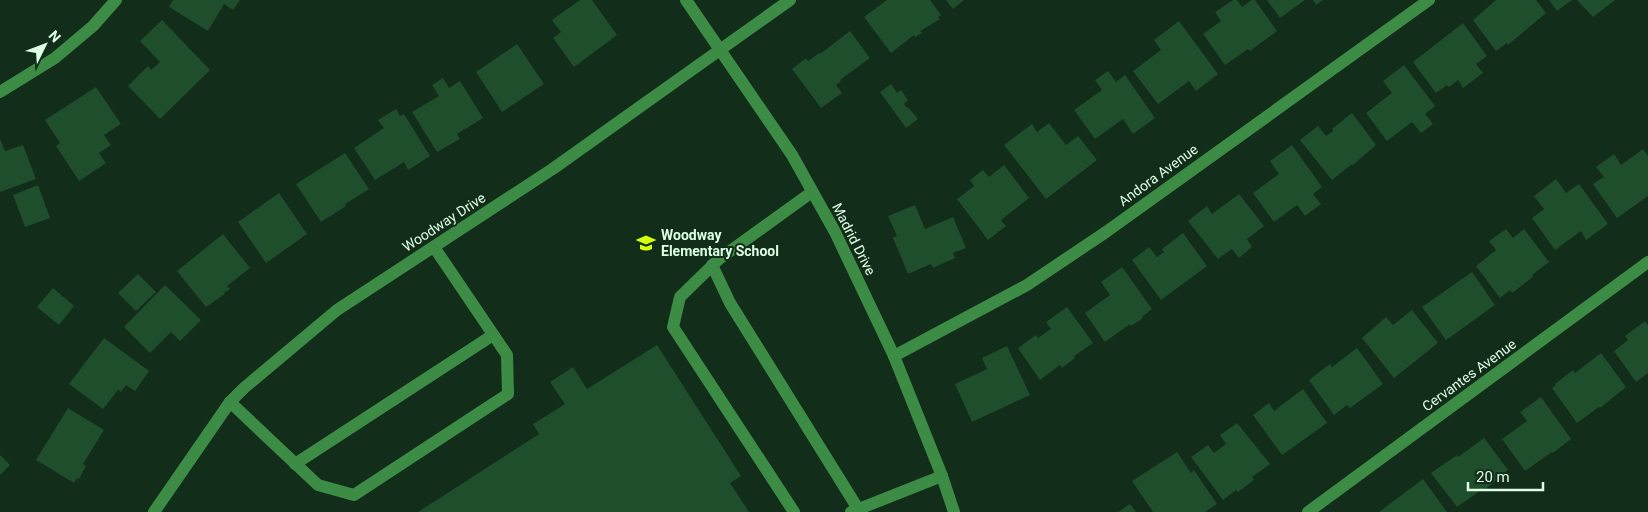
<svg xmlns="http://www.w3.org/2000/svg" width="1648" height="512" viewBox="0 0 1648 512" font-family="Roboto,sans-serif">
  <rect width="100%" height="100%" fill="#122d19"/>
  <g fill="#1e4e2b">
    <polygon points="173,0 240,0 233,10 224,4 208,31 169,7"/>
    <polygon points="580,0 592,0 617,35 574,67 553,38 561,32 552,20"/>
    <polygon points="887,0 930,0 941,15 938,17 940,19 920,31 922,33 915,37 914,35 891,53 864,17"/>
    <polygon points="946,0 964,0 953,9"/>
    <polygon points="1233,0 1237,0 1242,7 1252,0 1255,0 1277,31 1250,51 1248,49 1225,65 1203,34 1221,21 1215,12"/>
    <polygon points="1267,0 1305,0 1280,18"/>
    <polygon points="1313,0 1323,0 1316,5"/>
    <polygon points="1496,0 1536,0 1546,13 1508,45 1507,43 1496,51 1473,20"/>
    <polygon points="1549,0 1572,0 1557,11"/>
    <polygon points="1577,0 1615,0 1593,17"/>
    <polygon points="162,20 210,70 160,119 128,86 148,66 151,70 160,62 140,41"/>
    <polygon points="1179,21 1218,74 1196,91 1189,81 1158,104 1133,71 1161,50 1154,40"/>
    <polygon points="1463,23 1487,56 1476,64 1483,73 1463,88 1458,80 1449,87 1447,85 1436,93 1413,62"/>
    <polygon points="850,31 870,58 840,80 841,81 836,85 842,93 821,108 792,69 806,58 808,61 819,53 820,54"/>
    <polygon points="517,44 544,84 502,112 476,72"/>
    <polygon points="1404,65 1435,106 1425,114 1433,124 1421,133 1412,122 1387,141 1366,113 1392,93 1383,81"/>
    <polygon points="1108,71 1116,82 1125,75 1155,118 1133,134 1123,119 1095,139 1074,110 1102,90 1095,80"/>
    <polygon points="443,78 449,88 460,81 483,118 457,134 460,139 437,152 412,112 439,96 432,85"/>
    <polygon points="891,84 897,93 901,90 908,100 904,104 907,108 908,107 918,119 906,128 880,92"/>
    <polygon points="96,87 121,124 104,135 111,145 99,153 106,163 79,181 56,146 60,143 45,120"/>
    <polygon points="396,109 400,116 404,114 430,156 408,170 404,162 375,180 354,148 384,128 378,120"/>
    <polygon points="1352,113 1376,145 1353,165 1352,164 1332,180 1300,140 1318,126 1326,136 1333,131 1332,129"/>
    <polygon points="1049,123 1066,145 1078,136 1097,160 1046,199 1004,145 1032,124 1037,132"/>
    <polygon points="0,139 5,151 23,145 36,179 0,192"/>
    <polygon points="1292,145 1322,187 1313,194 1321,204 1305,216 1297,205 1274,222 1253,193 1279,174 1270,161"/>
    <polygon points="1643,149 1648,156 1648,196 1617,218 1593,184 1604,177 1596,167 1614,154 1621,165"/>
    <polygon points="345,153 369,189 345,204 346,206 321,222 296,184"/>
    <polygon points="1004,165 1029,198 1001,220 1006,226 988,240 957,199 974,186 970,180 983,170 989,177"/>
    <polygon points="1556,179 1566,193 1579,184 1608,224 1586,240 1581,231 1555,250 1532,218 1544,209 1534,196"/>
    <polygon points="38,185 50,218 25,227 13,195"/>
    <polygon points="279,193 307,234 266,263 238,222"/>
    <polygon points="1239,194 1264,226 1247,239 1252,247 1239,258 1232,249 1218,259 1188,221 1207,206 1212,214"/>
    <polygon points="915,205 925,229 953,217 966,248 953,253 955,258 933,268 931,264 908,274 893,238 897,236 888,216"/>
    <polygon points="1506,229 1513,238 1524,229 1549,262 1532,275 1533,277 1512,293 1510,290 1500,298 1476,266 1496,250 1489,241"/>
    <polygon points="1183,233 1207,266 1161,300 1132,260 1149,247 1157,257 1164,252 1162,249"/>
    <polygon points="223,234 250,268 227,286 230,289 224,293 225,294 206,307 177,271"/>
    <polygon points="1122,267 1152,309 1142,317 1143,318 1131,326 1130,324 1105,342 1085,313 1110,295 1101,282"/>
    <polygon points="1472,272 1495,305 1446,340 1422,307"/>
    <polygon points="138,274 156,292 136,311 118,293"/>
    <polygon points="165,285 201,320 180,341 171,332 150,353 124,327"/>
    <polygon points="53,288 74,306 59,325 37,307"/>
    <polygon points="1067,307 1093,343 1074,356 1075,358 1062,368 1060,365 1040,380 1018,348 1036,335 1038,338 1051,329 1046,322"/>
    <polygon points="1412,310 1438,343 1394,378 1362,338 1386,317 1393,325"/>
    <polygon points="1645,321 1648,325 1648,373 1636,382 1614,351 1628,340 1625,336"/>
    <polygon points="104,338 149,371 135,391 126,385 121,392 118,390 103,409 69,384"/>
    <polygon points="657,345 741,476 730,483 749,512 418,512 539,434 533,424 565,404 550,382 573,367 587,389"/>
    <polygon points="1007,346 1030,395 972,422 955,384 987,369 982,358"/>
    <polygon points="1357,348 1383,384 1350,408 1347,405 1334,415 1309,380 1330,364 1332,367"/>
    <polygon points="1601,353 1626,387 1600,408 1599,407 1577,423 1552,388 1556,385 1555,384 1573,370 1575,373"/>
    <polygon points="1303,389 1327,423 1282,455 1253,415 1269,403 1274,411"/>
    <polygon points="1541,397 1571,439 1553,453 1552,452 1525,471 1502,439 1527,421 1520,412"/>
    <polygon points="68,408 104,430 83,464 86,466 79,479 77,478 74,483 36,460"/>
    <polygon points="1237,423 1270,464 1252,477 1254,480 1238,492 1236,490 1223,500 1191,457 1208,445 1214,453 1226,444 1220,435"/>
    <polygon points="1484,438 1508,470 1482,492 1481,490 1457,507 1431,473 1457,455 1458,457"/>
    <polygon points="1177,452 1191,473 1194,470 1217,504 1205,512 1153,512 1132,481"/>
    <polygon points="0,455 10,465 0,475"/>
    <polygon points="1423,479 1447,512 1379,512"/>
    <polygon points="1130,504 1136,512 1118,512"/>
  </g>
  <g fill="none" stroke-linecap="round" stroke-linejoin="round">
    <g stroke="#3d8c46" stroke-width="12">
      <polyline points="686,0 792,155 835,232 894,356 942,476 954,512"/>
      <polyline points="0,92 55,58 93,26 116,0"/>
      <polyline points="712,265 730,303 860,512"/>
      <polyline points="894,356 1027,285 1106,232 1429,0"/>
      <polyline points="230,402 318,485 354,495 508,394 507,355 434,247"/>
      <polyline points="295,464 493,335"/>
      <polyline points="154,512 230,402 244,388 337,310 554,168 790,0"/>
      <polyline points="794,512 673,327 680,297 719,259 812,192"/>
      <polyline points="851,512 942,476"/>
      <polyline points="1308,512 1648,262"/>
    </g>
  </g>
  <defs>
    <g id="school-bare" transform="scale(1.5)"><path d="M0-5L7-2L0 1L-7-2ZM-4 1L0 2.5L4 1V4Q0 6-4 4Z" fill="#d5ff0a" stroke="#122d19" stroke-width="2.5" paint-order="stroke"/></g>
  </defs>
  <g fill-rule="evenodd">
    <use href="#school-bare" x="646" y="243"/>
  </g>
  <g text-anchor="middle" stroke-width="4" stroke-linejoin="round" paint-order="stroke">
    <g font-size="14" fill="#deffe4" stroke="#122d19">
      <text transform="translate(1158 175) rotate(-36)" y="5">Andora Avenue</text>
      <text transform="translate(444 222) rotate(-33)" y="5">Woodway Drive</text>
      <text transform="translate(854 239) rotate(63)" y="5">Madrid Drive</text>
      <text transform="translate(1469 375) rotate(-36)" y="5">Cervantes Avenue</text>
    </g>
    <g font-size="14" font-weight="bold" fill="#deffe4" stroke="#122d19" text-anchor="start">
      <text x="661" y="240">Woodway<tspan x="661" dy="16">Elementary School</tspan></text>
    </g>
  </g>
  <g transform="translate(45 45) rotate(48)" stroke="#122d19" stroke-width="4" paint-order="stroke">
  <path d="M0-4L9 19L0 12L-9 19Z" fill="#deffe4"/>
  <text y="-8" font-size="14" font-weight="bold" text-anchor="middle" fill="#deffe4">N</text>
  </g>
  <path d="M1468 482v8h75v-8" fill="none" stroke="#deffe4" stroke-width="2.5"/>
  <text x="1476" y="482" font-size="15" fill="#deffe4" stroke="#122d19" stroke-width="4" paint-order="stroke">20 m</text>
</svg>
